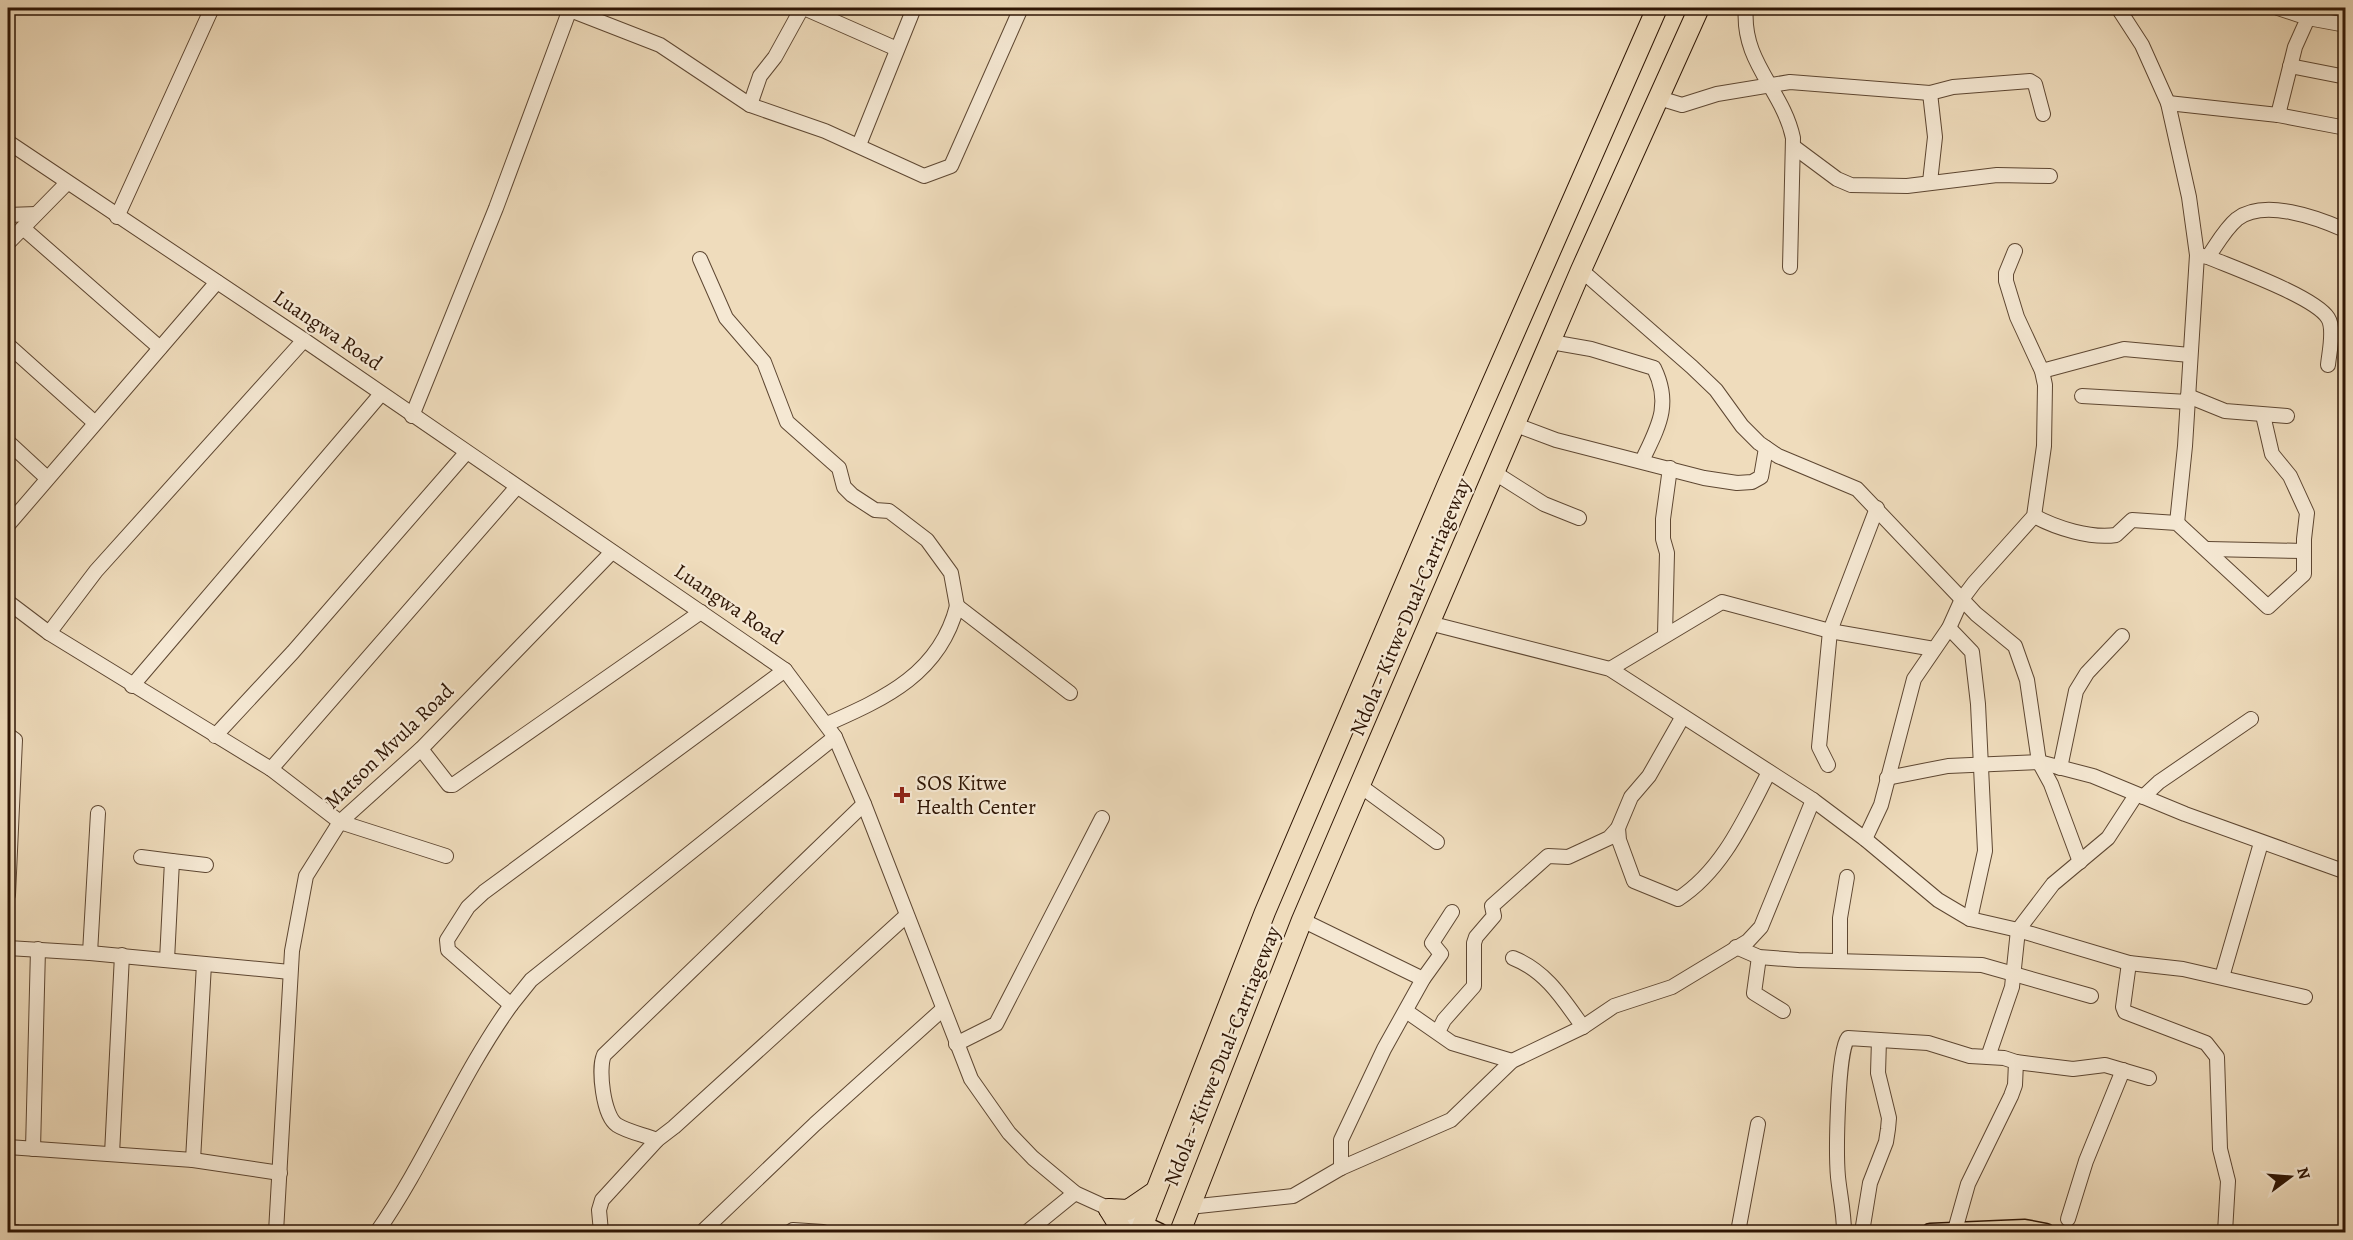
<svg xmlns="http://www.w3.org/2000/svg" width="2353" height="1240" viewBox="0 0 2353 1240" font-family="Alegreya,serif">
  <rect width="100%" height="100%" fill="#efdcbc"/>
  <filter id="stains"><feTurbulence type="fractalNoise" baseFrequency=".00333" numOctaves="4"/><feColorMatrix values="0 0 0 0 .2 0 0 0 0 .09 0 0 0 0 .02 0 0 0 .5 -.17"/></filter>
  <radialGradient id="worn" r=".72"><stop offset=".6" stop-color="#630" stop-opacity="0"/><stop offset="1" stop-color="#630" stop-opacity=".3"/></radialGradient>
  <g fill="none" stroke-linecap="round" stroke-linejoin="round">
    <g stroke="#5e4732" stroke-width="16">
      <g id="minor">
        <polyline points="565,8 660,45 750,105 825,131 924,176 951,166 1021,8"/>
        <polyline points="804,8 897,49"/>
        <path d="M1746 8C1741 62 1783 90 1793 138L1790 267"/>
        <polyline points="2118,8 2142,45 2168,103 2189,197 2197,255 2185,446 2177,523"/>
        <polyline points="2310,8 2308,18 2346,25"/>
        <polyline points="2290,66 2346,77"/>
        <polyline points="1659,98 1682,105 1717,94 1790,82 1930,93 1953,87 2030,81 2035,84 2043,114"/>
        <polyline points="2168,103 2278,115 2346,128"/>
        <polyline points="750,105 760,76 775,57 802,8"/>
        <polyline points="2278,115 2295,47 2308,18 2278,8"/>
        <polyline points="8,142 304,340 785,670 835,737 864,804 971,1079 1009,1133 1033,1158 1075,1193 1143,1224"/>
        <polyline points="859,145 914,8"/>
        <polyline points="1794,147 1837,179 1851,185 1907,186 1997,175 2050,176"/>
        <polyline points="1930,182 1935,137 1930,93"/>
        <polyline points="8,215 36,214"/>
        <polyline points="117,217 212,8"/>
        <polyline points="23,228 160,348"/>
        <polyline points="8,243 66,184"/>
        <path d="M2197 255 2208 257C2234 268 2315 297 2328 318 2335 329 2329 353 2328 365"/>
        <path d="M2208 257C2217 244 2225 229 2237 219 2264 198 2318 218 2345 230"/>
        <polyline points="700,259 726,318 764,362 787,422 839,468 844,487 852,495 875,510 889,511 927,540 951,573 957,606"/>
        <polyline points="1581,270 1692,367 1716,390 1742,426 1759,443 1778,456 1857,489 1976,614 2015,646 2027,680 2039,762 2051,784 2080,862"/>
        <path d="M1551 342 1591 349 1654 368C1672 405 1658 427 1642 461"/>
        <polyline points="8,345 94,422"/>
        <polyline points="2042,371 2124,349 2190,355"/>
        <polyline points="2082,396 2188,402"/>
        <polyline points="2188,396 2225,411 2287,416"/>
        <polyline points="412,416 496,208 570,9"/>
        <polyline points="1516,425 1556,440 1704,478 1737,483 1752,482 1761,477 1766,448"/>
        <polyline points="8,442 47,478"/>
        <polyline points="1495,473 1544,504 1579,518"/>
        <path d="M2034 516C2056 528 2091 539 2116 535L2132 520 2177 523 2268 607 2304 574V539L2307 513 2290 476 2272 454 2263 415"/>
        <polyline points="8,525 217,282"/>
        <polyline points="2208,549 2304,551"/>
        <polyline points="8,602 49,633 271,769 340,822 446,856"/>
        <polyline points="1429,623 1610,669 1813,800 1865,839 1938,900 1970,919 2018,930 2129,963 2183,969 2305,997"/>
        <polyline points="1949,628 1972,652 1978,704 1985,851 1970,919"/>
        <polyline points="49,633 96,571 304,340"/>
        <polyline points="1665,635 1667,553 1663,539 1663,519 1670,468"/>
        <polyline points="1610,669 1722,602 1830,631 1934,649"/>
        <polyline points="785,670 484,892 468,907 447,940 448,950 511,1005 531,980 835,737"/>
        <polyline points="132,686 381,394"/>
        <path d="M827 724C886 698 940 673 957 606L1070 693"/>
        <polyline points="8,735 15,740 8,895"/>
        <polyline points="215,736 293,652 466,453"/>
        <polyline points="421,749 449,785 453,785 701,612"/>
        <polyline points="1828,765 1819,747 1830,631 1877,508"/>
        <polyline points="2060,768 2076,691 2087,673 2122,636"/>
        <polyline points="271,769 516,488"/>
        <polyline points="1887,778 1948,766 2039,762 2093,776 2185,814 2346,872"/>
        <polyline points="1359,785 1437,842"/>
        <polyline points="2143,797 2159,782 2251,719"/>
        <path d="M1618 828 1619 840 1634 881 1678 899C1723 870 1745 818 1769 772"/>
        <polyline points="1865,839 1881,805 1914,679 1949,628 1962,599 1974,583 2034,516 2044,446 2045,385 2042,371 2017,317 2006,281 2006,273 2015,251"/>
        <polyline points="141,857 172,861 167,960"/>
        <polyline points="172,861 206,865"/>
        <polyline points="1302,920 1423,979"/>
        <polyline points="1736,947 1759,957 1798,960 1982,965 2091,996"/>
        <polyline points="8,948 90,953 290,972"/>
        <polyline points="90,953 98,813"/>
        <polyline points="1759,957 1754,993 1783,1011"/>
        <path d="M1513 958C1546 971 1563 999 1583 1027"/>
        <polyline points="1840,961 1840,918 1847,877"/>
        <polyline points="2129,963 2123,1007 2125,1012 2206,1043 2217,1057 2220,1149 2228,1181 2225,1232"/>
        <polyline points="2222,977 2261,843"/>
        <polyline points="1406,1011 1452,1043 1512,1061"/>
        <polyline points="1438,1032 1444,1020 1474,986 1474,943 1476,937 1494,916 1492,906 1548,856 1568,857 1609,838 1618,828 1631,797 1649,776 1682,718"/>
        <polyline points="956,1044 996,1024 1102,818"/>
        <polyline points="1988,1057 2012,987 2018,930 2053,884 2108,838 2136,795"/>
        <polyline points="2016,1062 2073,1069 2105,1065 2149,1078"/>
        <path d="M657 1140C645 1135 628 1132 617 1125 603 1116 598 1068 604 1055L864 804"/>
        <polyline points="8,1147 193,1160 280,1173"/>
        <polyline points="33,1149 38,949"/>
        <polyline points="112,1154 122,955"/>
        <polyline points="193,1160 204,964"/>
        <polyline points="1341,1168 1341,1140 1384,1049 1423,979 1441,954 1432,943 1452,912"/>
        <polyline points="1189,1207 1293,1196 1341,1168 1451,1120 1512,1061 1583,1027 1614,1006 1672,987 1748,941 1761,927 1813,800"/>
        <polyline points="2068,1219 2086,1161 2123,1070"/>
        <polyline points="8,1232 16,1232"/>
        <polyline points="276,1232 292,951 306,876 340,822 421,749 612,552"/>
        <path d="M377 1232C427 1160 460 1076 511 1005"/>
        <polyline points="601,1232 599,1210 602,1200 657,1140 674,1127 906,916"/>
        <polyline points="702,1232 815,1124 943,1009"/>
        <polyline points="790,1232 793,1230 823,1232"/>
        <polyline points="1027,1232 1075,1193"/>
        <polyline points="1738,1232 1758,1124"/>
        <path d="M1844 1232C1844 1213 1840 1196 1838 1177 1836 1155 1837 1052 1848 1038L1928 1043 1970 1056 2004 1058 2016 1062 2015 1085 2011 1096 1968 1184 1955 1230"/>
        <polyline points="1862,1232 1870,1183 1886,1142 1888,1129 1889,1118 1878,1073 1879,1040"/>
      </g>
    </g>
    <g stroke="#2e1504" stroke-width="19">
      <g id="major">
        <polyline points="1143,1224 1160,1232"/>
        <polyline points="1930,1232 2025,1228 2046,1232"/>
      </g>
    </g>
    <g stroke="#2e1504" stroke-width="22">
      <g id="highway">
        <polyline points="1109,1209 1128,1210 1153,1193"/>
        <polyline points="1109,1209 1123,1232"/>
        <polyline points="1140,1232 1265,912 1447,486 1657,8"/>
        <polyline points="1180,1232 1302,920 1365,773 1581,270 1699,8"/>
      </g>
    </g>
    <use href="#minor" stroke="#f5e8d3" stroke-width="14"/>
    <use href="#major" stroke="#efdcbc" stroke-width="16"/>
    <use href="#highway" stroke="#efdcbc" stroke-width="20"/>
  </g>
  <path fill="#8f2418" stroke="#f5e8d3" stroke-width="2" d="M899 786h6v6h6v6h-6v6h-6v-6h-6v-6h6z"/>
  <g text-anchor="middle" stroke-width="4.5" stroke-linejoin="round" paint-order="stroke">
    <g font-size="21" fill="#2e1504" stroke="#f5e8d3">
      <text transform="translate(328 330) rotate(34)" y="7">Luangwa Road</text>
      <text transform="translate(729 604) rotate(34)" y="7">Luangwa Road</text>
      <text transform="translate(1410 607) rotate(-67)" y="7">Ndola - Kitwe Dual-Carriageway</text>
      <text transform="translate(389 746) rotate(-44)" y="7">Matson Mvula Road</text>
      <text transform="translate(1222 1056) rotate(-68)" y="7">Ndola - Kitwe Dual-Carriageway</text>
    </g>
    <g font-size="21" fill="#2e1504" stroke="#f5e8d3" text-anchor="start">
      <text x="916" y="790">SOS Kitwe<tspan x="916" dy="24">Health Center</tspan></text>
    </g>
  </g>
  <rect width="2353" height="1240" fill="none" stroke="#efdcbc" stroke-width="30"/>
  <rect x="9" y="9" width="2335" height="1222" fill="none" stroke="#2e1504" stroke-width="3"/>
  <rect x="15" y="15" width="2323" height="1210" fill="none" stroke="#2e1504" stroke-width="1.5"/>
  <g transform="translate(2290 1177) rotate(74)" stroke="#f5e8d3" stroke-width="4.5" paint-order="stroke">
  <path d="M0-4.5L10 22L0 15L-10 22Z" fill="#2e1504"/>
  <text y="-9" font-size="16" font-weight="bold" text-anchor="middle" fill="#2e1504">N</text>
  </g>
  <rect width="100%" height="100%" filter="url(#stains)"/>
  <rect width="100%" height="100%" fill="url(#worn)"/>
</svg>
